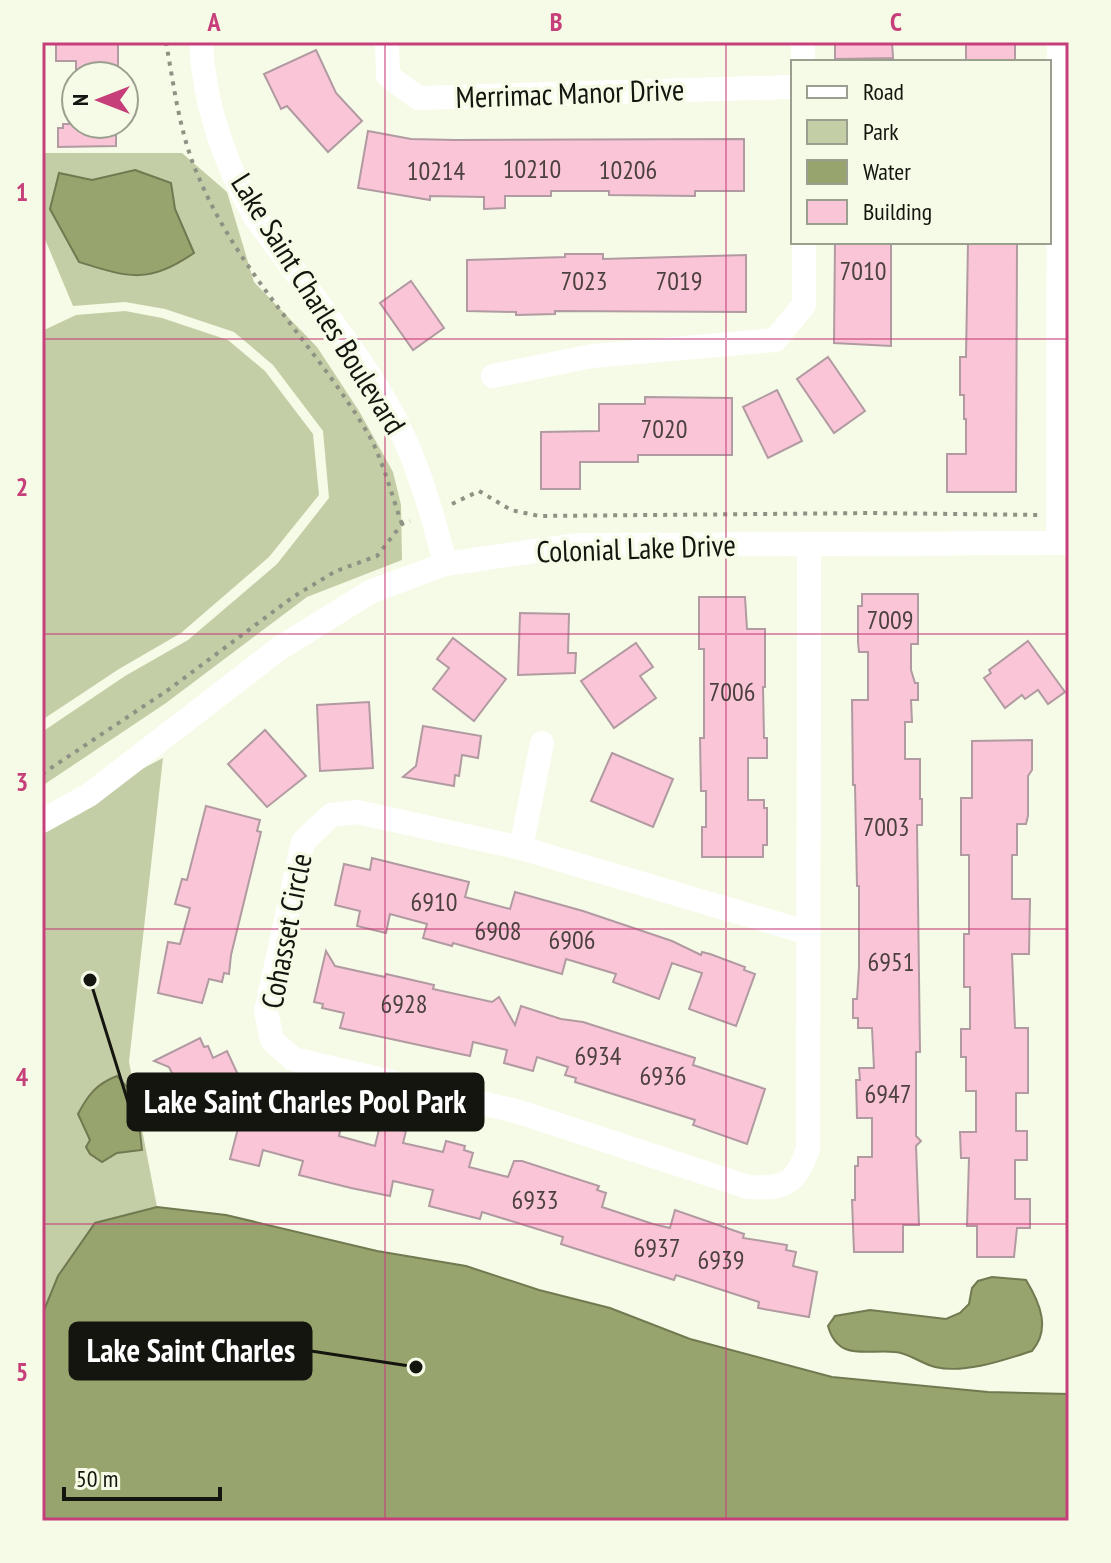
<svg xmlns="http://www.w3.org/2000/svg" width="1111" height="1563" viewBox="0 0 1111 1563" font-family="'PT Sans Narrow',sans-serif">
  <rect width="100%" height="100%" fill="#f5fbe6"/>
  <g fill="#c4cea6">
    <polygon points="42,153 182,153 227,192 254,282 317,347 359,411 393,472 401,505 402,560 307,597 166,703 42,786 42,732 125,676 188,640 277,564 329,498 323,431 273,365 234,332 165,309 125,302 73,306 42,232"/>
    <polygon points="125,311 162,318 228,340 265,371 313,434 319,495 269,557 181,633 119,669 42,720 42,331 76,315"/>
    <polygon points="163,758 129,1062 157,1207 95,1223 42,1315 42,821"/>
  </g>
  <g fill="#98a46d" stroke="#707950" stroke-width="2">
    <path d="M135 170 171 183 175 209 194 253C148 284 130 278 79 262L50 209 59 173 92 180Z"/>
    <path d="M117 1076 136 1097 142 1150 117 1153 102 1162 90 1154 86 1147 90 1140 78 1114C88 1095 96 1084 117 1076Z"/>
    <polygon points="157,1207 226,1215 377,1251 466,1266 539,1290 610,1308 690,1339 832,1377 988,1392 1069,1394 1069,1521 42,1521 42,1315 58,1276 95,1223"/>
    <path d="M992 1277 1026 1280C1040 1303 1051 1329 1032 1351 1004 1360 965 1374 935 1367 922 1364 907 1352 895 1352 867 1349 838 1362 828 1326L835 1316 870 1310 946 1319 960 1313 969 1304 972 1288 978 1281Z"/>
  </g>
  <g fill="#fac6d7" stroke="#b19aa1" stroke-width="2">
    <polygon points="56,42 118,42 118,76 76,76 76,61 56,61"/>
    <polygon points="835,42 892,42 893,58 835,59"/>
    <rect x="966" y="42" width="49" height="19"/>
    <polygon points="316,50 336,93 362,121 328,152 287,106 281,109 264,74"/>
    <polygon points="63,124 116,124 116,146 58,147 58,128 63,128"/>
    <polygon points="368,131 411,139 455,140 744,139 744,191 695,191 695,196 609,195 609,191 551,191 551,196 505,196 505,208 484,209 484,197 430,196 430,200 358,188"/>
    <polygon points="835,242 891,242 891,346 834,343"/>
    <polygon points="968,242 1017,242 1016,492 947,492 947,454 966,454 966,419 964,419 964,395 960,395 960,357 966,357"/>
    <polygon points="565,254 603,254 603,259 746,255 746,312 555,311 555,314 516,315 516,312 467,311 467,260 565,257"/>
    <polygon points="411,281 444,328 413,350 380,303"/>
    <polygon points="828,357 865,411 834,433 797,379"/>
    <polygon points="777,390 802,441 768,458 743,407"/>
    <polygon points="645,397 732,398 732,455 638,455 638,462 580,462 580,489 541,489 541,432 599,431 599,404 645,404"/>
    <polygon points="862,594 918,594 918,644 911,644 911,670 915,683 918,683 918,700 911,700 912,722 905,722 905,759 920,759 920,799 922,799 922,825 917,825 920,1052 916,1052 916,1136 921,1141 916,1146 919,1225 903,1225 903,1252 854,1252 852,1200 855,1200 855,1166 858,1166 858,1157 872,1157 872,1118 857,1118 856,1080 860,1080 859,1068 874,1068 872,1028 858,1028 858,1018 853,1018 853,999 857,999 859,967 859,886 857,886 855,785 853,785 852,700 868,700 868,652 859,652 858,642 858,606 862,606"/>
    <polygon points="699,597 745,597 747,629 765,629 765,687 763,687 764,738 767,738 767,758 748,758 748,800 764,800 764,808 767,808 767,845 763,845 763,857 702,857 702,827 706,827 706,791 701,791 700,738 704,738 704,649 699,649"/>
    <polygon points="520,613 569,614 568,653 576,653 575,673 518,675"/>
    <polygon points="453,638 506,679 474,721 433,689 449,668 437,659"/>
    <polygon points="1028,641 1065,692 1048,704 1038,690 1025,699 1022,695 1005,708 984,678 991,673 989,670"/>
    <polygon points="636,643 653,667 640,676 656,698 614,728 581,681"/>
    <polygon points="369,702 373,768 320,771 317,705"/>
    <polygon points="423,726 481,736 478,758 462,755 459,776 455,775 454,786 403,777 416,766"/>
    <polygon points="265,730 306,776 267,807 228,764"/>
    <polygon points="1032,740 1032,770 1028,776 1028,816 1026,824 1017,824 1017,855 1012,855 1012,899 1030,899 1029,954 1012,954 1015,1028 1028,1028 1028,1093 1016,1093 1016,1131 1027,1131 1027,1160 1015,1160 1015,1199 1030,1199 1030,1228 1017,1228 1014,1257 977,1257 977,1226 967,1226 969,1158 961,1158 960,1132 976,1132 976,1091 966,1091 966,1057 961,1057 961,1029 970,1029 970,987 964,987 964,934 969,934 969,855 961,855 961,798 972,798 972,741"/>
    <polygon points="612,753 673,779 653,827 591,801"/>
    <polygon points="206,806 260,820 257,831 261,832 231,955 229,974 224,973 222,982 209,979 202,1003 158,993 168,942 180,944 190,908 175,904 182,879 187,880"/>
    <polygon points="372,858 469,882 465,897 510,909 515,892 583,911 672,941 701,955 702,952 710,954 745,967 744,970 755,974 736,1026 689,1009 702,973 672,963 659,999 613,982 616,974 566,959 562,974 453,943 452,946 423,938 427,924 390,914 386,933 357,926 360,911 335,905 344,864 370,870"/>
    <polygon points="326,951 335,966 385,977 386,974 434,985 433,989 492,1002 499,997 515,1025 521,1006 561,1019 583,1022 695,1058 693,1065 765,1089 747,1144 693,1125 695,1120 575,1082 576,1078 565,1075 568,1067 537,1057 533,1071 504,1063 507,1050 473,1042 470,1056 340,1028 344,1013 322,1008 323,1004 314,1002"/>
    <polygon points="200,1038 204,1047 208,1046 213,1058 227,1051 240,1079 187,1104 169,1067 154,1061"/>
    <polygon points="247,1094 268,1099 267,1104 313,1116 315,1110 334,1115 333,1120 342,1122 339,1136 375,1146 380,1125 406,1131 403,1143 443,1152 446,1141 465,1146 464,1150 473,1153 469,1167 508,1177 514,1161 522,1161 599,1186 597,1190 606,1193 602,1207 653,1224 670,1228 675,1210 744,1234 743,1238 787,1245 786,1250 796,1252 793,1266 817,1272 809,1317 758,1308 759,1302 676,1275 674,1280 561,1244 563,1237 482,1212 480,1219 429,1206 433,1190 393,1181 390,1196 351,1188 299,1175 303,1161 263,1150 259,1166 230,1159"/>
  </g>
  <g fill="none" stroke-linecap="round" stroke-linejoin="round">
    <g stroke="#8e9284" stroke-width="4" stroke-dasharray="4 6" stroke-linecap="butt">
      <path d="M166 42C174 87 180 136 199 178 239 273 315 345 367 432 383 459 391 494 402 524"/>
      <polyline points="452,504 479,491 511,510 539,516 871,513 1039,515"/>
      <polyline points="42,774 168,690 293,597 336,571 377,556 402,524 410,521"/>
    </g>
    <g stroke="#fff" stroke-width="24">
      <path d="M201 42C204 103 224 162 254 215 264 230 276 245 286 259 319 305 355 350 384 399 414 450 431 507 445 564"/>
      <polyline points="387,42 388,76 418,98 793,87"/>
      <polyline points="803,42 803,62"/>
      <polyline points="493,376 592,356 775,340 804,305 804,242"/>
      <polyline points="1058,543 1059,42"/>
      <path d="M809 545 808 1149C795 1185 786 1189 748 1187L516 1111 293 1059 272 1040 266 1011 303 842 331 815 357 812 521 848 809 933"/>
      <polyline points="42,821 89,795 280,648 370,592 445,564 577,545 1069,543"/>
      <polyline points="521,848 542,743"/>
    </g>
  </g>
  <path fill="none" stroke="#c73f7a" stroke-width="2" stroke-opacity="0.55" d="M385 42V1521M726 42V1521M42 339H1069M42 634H1069M42 929H1069M42 1224H1069"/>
  <g text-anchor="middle" stroke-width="7" stroke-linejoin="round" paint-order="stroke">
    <g font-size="26" fill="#4d4140">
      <text x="532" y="178">10210</text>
      <text x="628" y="179">10206</text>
      <text x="436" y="180">10214</text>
      <text x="863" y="280">7010</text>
      <text x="584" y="290">7023</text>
      <text x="679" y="290">7019</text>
      <text x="664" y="438">7020</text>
      <text x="890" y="629">7009</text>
      <text x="732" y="701">7006</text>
      <text x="886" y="836">7003</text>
      <text x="434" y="911">6910</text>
      <text x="498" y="940">6908</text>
      <text x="572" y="949">6906</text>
      <text x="891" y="971">6951</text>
      <text x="404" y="1013">6928</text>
      <text x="598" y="1065">6934</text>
      <text x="663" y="1085">6936</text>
      <text x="888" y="1103">6947</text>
      <text x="535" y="1209">6933</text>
      <text x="657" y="1257">6937</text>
      <text x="721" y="1269">6939</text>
    </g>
    <g font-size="30" fill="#13150e" stroke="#f5fbe6">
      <text transform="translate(570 94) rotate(-2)" y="10">Merrimac Manor Drive</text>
      <text transform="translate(318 304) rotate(58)" y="10">Lake Saint Charles Boulevard</text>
      <text transform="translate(636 549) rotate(-2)" y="10">Colonial Lake Drive</text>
      <text transform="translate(287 931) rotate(-79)" y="10">Cohasset Circle</text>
    </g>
  </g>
  <path fill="none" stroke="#13150e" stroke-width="3" d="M90 980L128 1102M416 1367L311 1351"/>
  <g fill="#13150e" stroke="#f5fbe6" stroke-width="3">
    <circle cx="90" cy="980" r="8"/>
    <circle cx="416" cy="1367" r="8"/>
  </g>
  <g fill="#13150e" stroke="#13150e" stroke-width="3">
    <rect x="128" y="1074" width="355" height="56" rx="8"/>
    <rect x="70" y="1323" width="241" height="56" rx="8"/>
  </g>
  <g font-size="32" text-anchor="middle" font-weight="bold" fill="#fff">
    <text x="305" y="1113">Lake Saint Charles Pool Park</text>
    <text x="191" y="1362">Lake Saint Charles</text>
  </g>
  <rect width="1111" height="1563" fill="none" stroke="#f5fbe6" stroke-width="88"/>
  <rect x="791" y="60" width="260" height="184" fill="#f5fbe6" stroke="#9b9f90" stroke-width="2"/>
  <rect x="807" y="86" width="40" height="12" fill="#ffffff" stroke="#9b9f90" stroke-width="2"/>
  <text x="863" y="100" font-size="24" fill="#13150e">Road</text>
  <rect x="807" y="120" width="40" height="24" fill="#c4cea6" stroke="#9b9f90" stroke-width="2"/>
  <text x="863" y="140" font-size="24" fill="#13150e">Park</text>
  <rect x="807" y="160" width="40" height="24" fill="#98a46d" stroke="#9b9f90" stroke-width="2"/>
  <text x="863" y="180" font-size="24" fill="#13150e">Water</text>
  <rect x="807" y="200" width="40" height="24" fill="#fac6d7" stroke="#9b9f90" stroke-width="2"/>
  <text x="863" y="220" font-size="24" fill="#13150e">Building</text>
  <g transform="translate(100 100) rotate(270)"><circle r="38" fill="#f5fbe6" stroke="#9b9f90" stroke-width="2"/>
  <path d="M0-6L14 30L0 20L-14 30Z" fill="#c73f7a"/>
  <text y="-12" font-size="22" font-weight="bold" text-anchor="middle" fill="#13150e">N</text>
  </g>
  <path d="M64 1487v12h156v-12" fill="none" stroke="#13150e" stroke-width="4"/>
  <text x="76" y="1487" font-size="24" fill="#13150e" stroke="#f5fbe6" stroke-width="6" paint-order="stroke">50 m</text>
  <rect x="44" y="44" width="1023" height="1475" fill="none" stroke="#c73f7a" stroke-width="3"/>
  <g font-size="26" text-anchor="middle" font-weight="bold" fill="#c73f7a">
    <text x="214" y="31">A</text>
    <text x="556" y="31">B</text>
    <text x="896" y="31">C</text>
    <text x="22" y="201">1</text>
    <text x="22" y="496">2</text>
    <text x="22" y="791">3</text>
    <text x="22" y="1086">4</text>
    <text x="22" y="1381">5</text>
  </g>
</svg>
